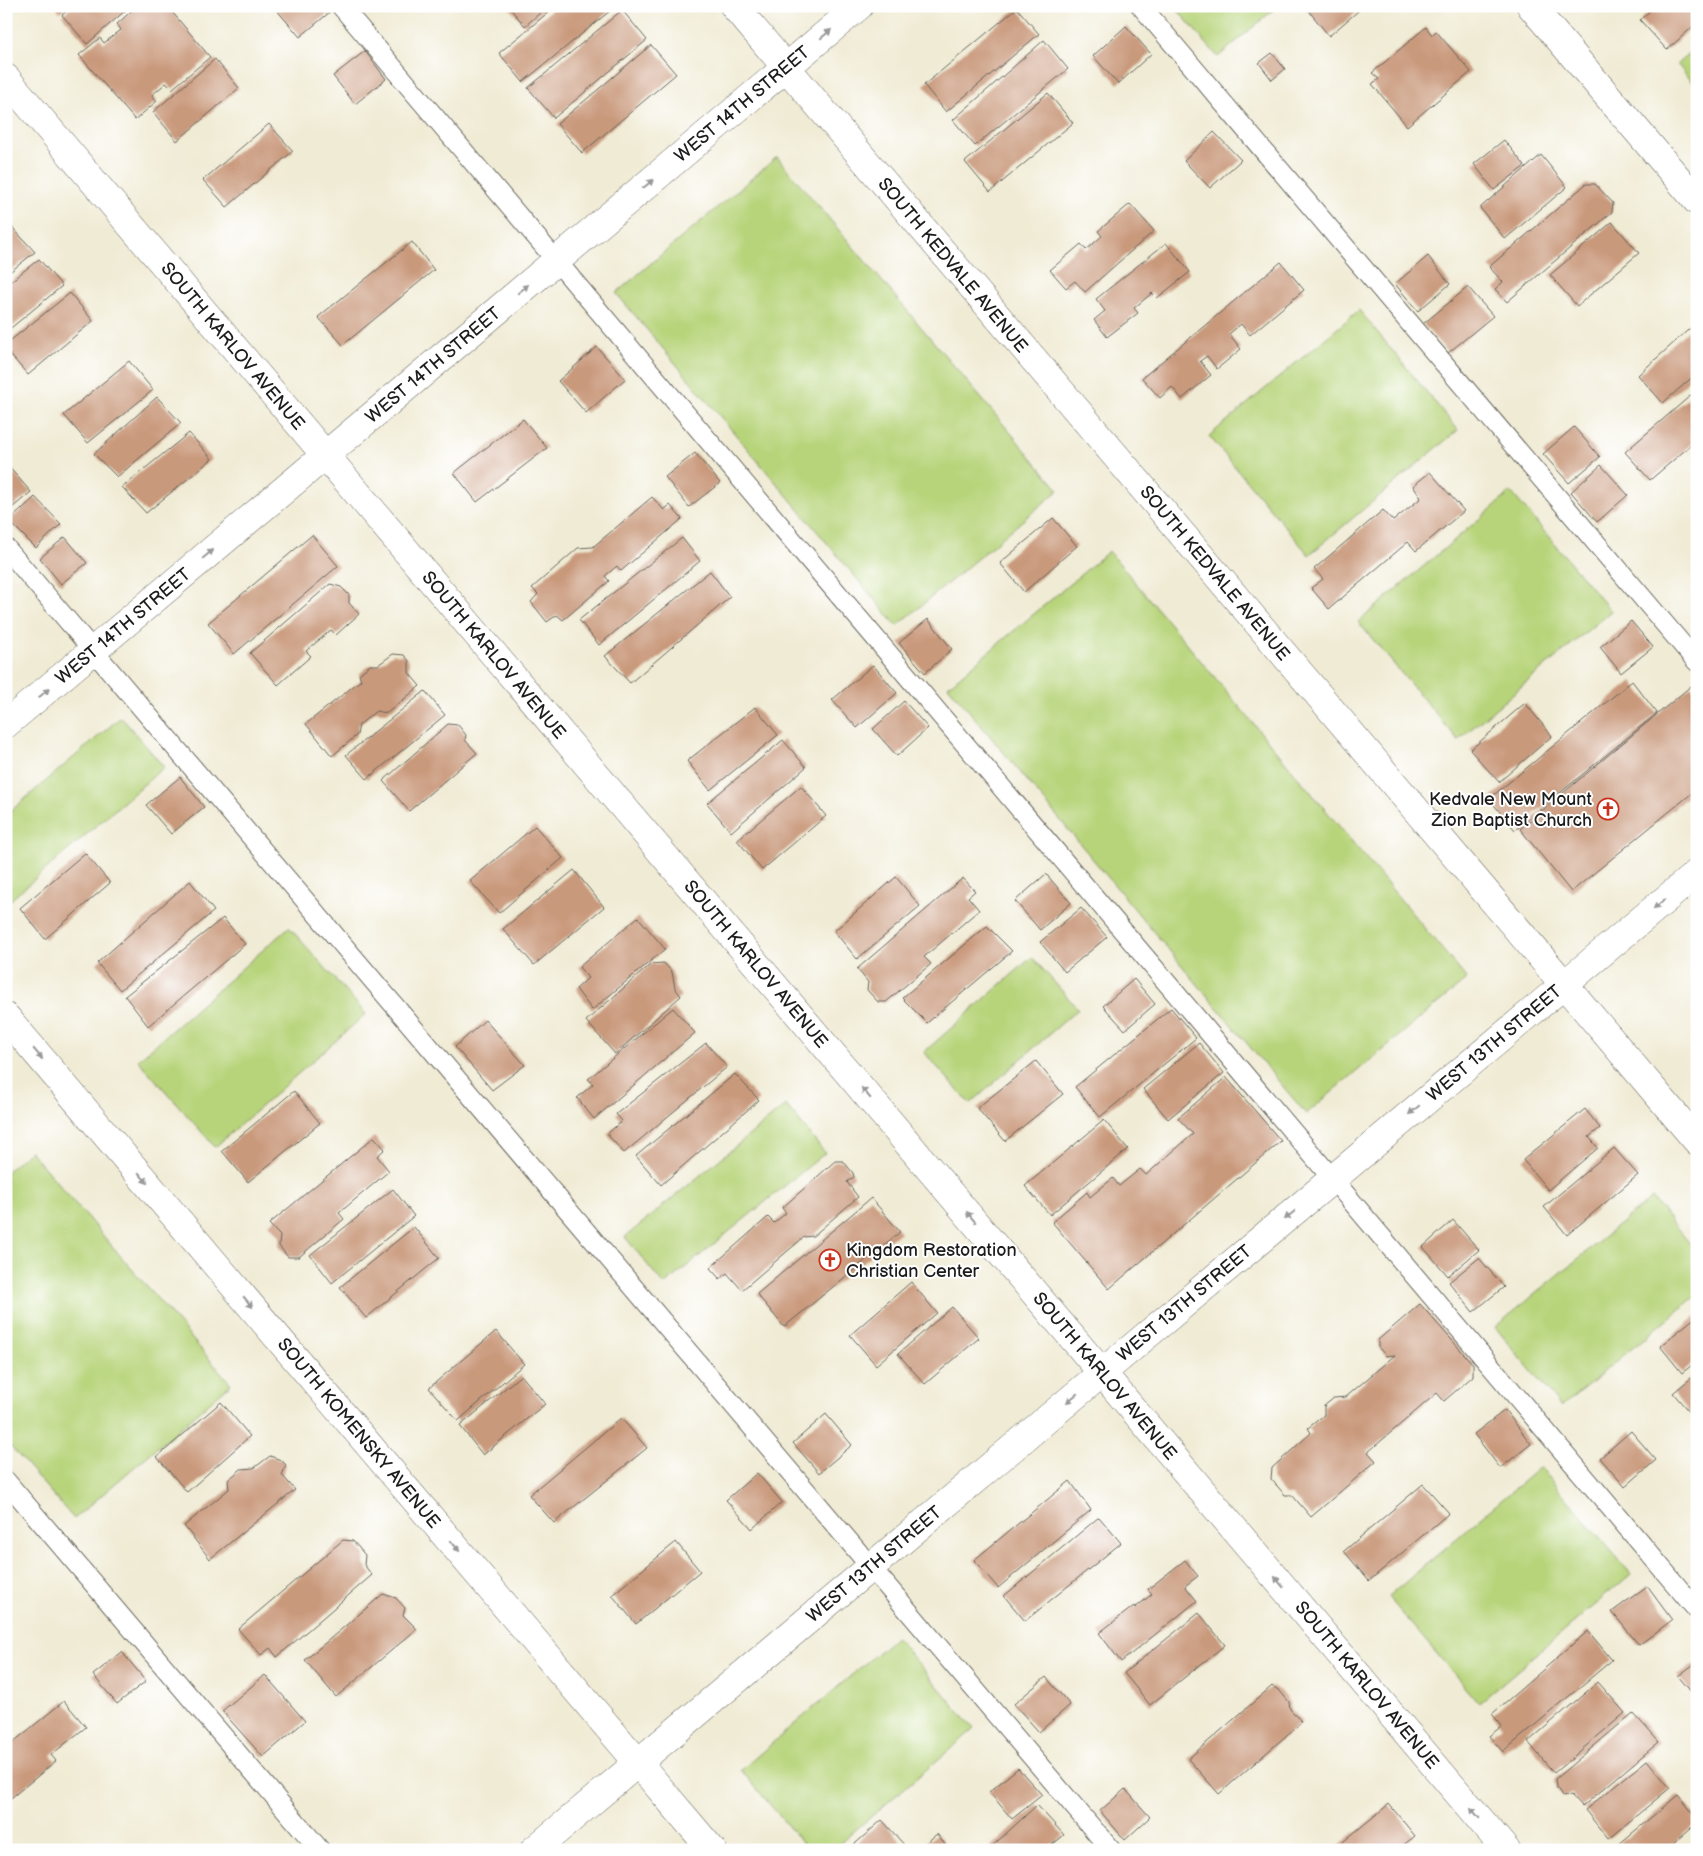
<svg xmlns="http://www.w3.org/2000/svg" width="1703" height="1856" viewBox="0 0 1703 1856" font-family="'Balsamiq Sans',sans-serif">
  <rect width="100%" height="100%" fill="#fff"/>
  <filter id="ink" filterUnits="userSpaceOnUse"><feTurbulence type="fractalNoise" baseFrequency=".02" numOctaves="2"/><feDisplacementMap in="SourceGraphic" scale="10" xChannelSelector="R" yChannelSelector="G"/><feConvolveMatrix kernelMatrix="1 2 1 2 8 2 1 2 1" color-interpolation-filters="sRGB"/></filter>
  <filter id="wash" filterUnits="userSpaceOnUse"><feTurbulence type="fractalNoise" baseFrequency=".0096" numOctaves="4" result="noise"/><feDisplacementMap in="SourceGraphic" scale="20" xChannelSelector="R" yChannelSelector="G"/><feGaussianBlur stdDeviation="1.12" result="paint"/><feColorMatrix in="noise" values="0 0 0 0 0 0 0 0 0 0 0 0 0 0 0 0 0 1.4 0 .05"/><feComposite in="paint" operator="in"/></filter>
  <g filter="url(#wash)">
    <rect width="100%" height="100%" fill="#f0ebd4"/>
    <g fill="#b7d47a" stroke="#6a784b">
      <polygon points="1174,6 1278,6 1218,57"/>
      <polygon points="1697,47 1697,87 1677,64"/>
      <polygon points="777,157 1059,490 897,626 616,293"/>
      <polygon points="1359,310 1458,430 1309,555 1209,436"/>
      <polygon points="1511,492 1611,611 1458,740 1358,622"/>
      <polygon points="1109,551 1467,979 1306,1114 948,686"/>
      <polygon points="121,717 164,767 6,904 6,815"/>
      <polygon points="289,927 366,1014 215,1147 138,1060"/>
      <polygon points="1032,957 1078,1009 970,1104 924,1052"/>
      <polygon points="786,1105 825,1153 664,1285 625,1237"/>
      <polygon points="30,1151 231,1384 74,1519 6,1441 6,1172"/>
      <polygon points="1652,1198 1697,1252 1697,1295 1561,1407 1495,1327"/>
      <polygon points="1540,1467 1631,1574 1479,1703 1388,1597"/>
      <polygon points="896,1637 974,1729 832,1850 808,1850 741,1770"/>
    </g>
    <g id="blocks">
      <g fill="#c9997b">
        <polygon points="54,6 67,6 60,12"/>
        <polygon points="73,6 123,6 126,10 87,44 62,15"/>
        <polygon points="137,6 167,6 210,57 172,89 166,83 152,95 157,101 135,120 79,55 100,38 104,43 121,30 117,24"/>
        <polygon points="277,6 325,6 330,12 300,37 275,8"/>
        <polygon points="508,6 548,6 525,26"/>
        <polygon points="556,6 616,6 523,82 499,53"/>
        <polygon points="1305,6 1364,6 1329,36"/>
        <polygon points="1655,6 1697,6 1697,23 1667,50 1640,20"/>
        <polygon points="1017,8 1039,34 946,112 924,85"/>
        <polygon points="622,10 647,40 554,118 528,88"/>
        <polygon points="1126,26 1151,54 1118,84 1093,56"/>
        <polygon points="1426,27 1432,35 1436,31 1471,72 1407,126 1372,84 1379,79 1372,73"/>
        <polygon points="1044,40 1068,69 975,146 953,120"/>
        <polygon points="651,45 676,74 582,153 557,124"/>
        <polygon points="365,51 386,79 355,104 333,76"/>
        <polygon points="1272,53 1285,69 1272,80 1259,63"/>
        <polygon points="215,59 239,88 177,141 153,112"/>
        <polygon points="1048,93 1073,123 990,192 965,162"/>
        <polygon points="269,124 293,151 227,207 203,180"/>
        <polygon points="1214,132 1241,160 1210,188 1184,161"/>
        <polygon points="1504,140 1525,166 1494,190 1474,164"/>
        <polygon points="1541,155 1567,187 1505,239 1480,208"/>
        <polygon points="1586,184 1595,184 1613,203 1612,212 1507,302 1495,289 1503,282 1489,267"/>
        <polygon points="1130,204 1154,231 1085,292 1075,281 1066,288 1050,270 1081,244 1086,250 1102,236 1098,231"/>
        <polygon points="1612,222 1639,253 1577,306 1550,275"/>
        <polygon points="11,226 35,252 6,275 6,229"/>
        <polygon points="412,242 434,270 343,345 318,317"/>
        <polygon points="1166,243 1190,272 1157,298 1152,293 1134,308 1138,313 1107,337 1094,320 1105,311 1096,299"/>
        <polygon points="1428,256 1450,284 1418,311 1395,284"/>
        <polygon points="39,259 62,286 6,332 6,285"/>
        <polygon points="1281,262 1304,290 1250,335 1241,324 1229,334 1241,349 1217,369 1207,356 1200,361 1211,375 1182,399 1172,387 1160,398 1142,378"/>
        <polygon points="1468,287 1493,316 1448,353 1423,324"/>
        <polygon points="70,293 93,321 28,375 6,350 6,344"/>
        <polygon points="1697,322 1697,373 1663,403 1638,375"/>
        <polygon points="597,347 625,379 586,413 558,381"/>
        <polygon points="129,361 153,390 88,443 64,415"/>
        <polygon points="1697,390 1697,440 1650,480 1625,452"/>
        <polygon points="157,397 181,423 117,477 94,454"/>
        <polygon points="523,419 547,448 477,502 454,473"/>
        <polygon points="1574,427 1600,457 1569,483 1543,454"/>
        <polygon points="189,433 212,459 146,513 122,487"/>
        <polygon points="695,453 720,483 689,507 665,477"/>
        <polygon points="7,465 31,492 6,513 6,466"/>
        <polygon points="1601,465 1628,495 1597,522 1571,492"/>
        <polygon points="1430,472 1464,511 1416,551 1408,542 1329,609 1311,588 1323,579 1314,569 1383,510 1393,521 1421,498 1413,486"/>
        <polygon points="35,497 61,524 36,548 9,521"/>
        <polygon points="652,497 664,510 670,505 682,519 621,571 617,566 605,576 609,581 563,620 557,615 547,622 531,602 538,594 532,588 578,548 593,547"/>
        <polygon points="1053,518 1077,546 1024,592 1000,563"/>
        <polygon points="312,535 338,566 234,654 208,623"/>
        <polygon points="65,537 87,563 61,584 40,558"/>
        <polygon points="682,538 700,561 599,645 579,620"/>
        <polygon points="710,571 730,597 630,683 605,656"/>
        <polygon points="330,584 341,587 349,595 349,603 359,614 336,635 331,630 306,651 311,656 278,685 250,653"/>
        <polygon points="928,619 952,649 925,673 899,643"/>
        <polygon points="1631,621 1653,647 1621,673 1600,647"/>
        <polygon points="393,654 404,655 409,661 409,673 420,686 387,713 376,711 359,725 357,735 332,756 306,724 361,680 359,674 370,665 378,665"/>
        <polygon points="873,665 897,693 857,728 832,700"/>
        <polygon points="1632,681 1657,713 1515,830 1489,799"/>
        <polygon points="1691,686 1697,693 1697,789 1571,892 1520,829"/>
        <polygon points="425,691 445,715 367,779 346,755"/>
        <polygon points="904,701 928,728 897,756 873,729"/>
        <polygon points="1525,703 1552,736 1499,782 1470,750"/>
        <polygon points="755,707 778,735 710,790 687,761"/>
        <polygon points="448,724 458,725 466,735 465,740 477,753 409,811 383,781"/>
        <polygon points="783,740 806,767 731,832 707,803"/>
        <polygon points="180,777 204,807 171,834 146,805"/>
        <polygon points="801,786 826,816 762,870 737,840"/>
        <polygon points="535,826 563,858 499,913 470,881"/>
        <polygon points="85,853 110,883 45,939 20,908"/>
        <polygon points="574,870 604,907 534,965 503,929"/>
        <polygon points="1046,874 1071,903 1040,930 1015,901"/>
        <polygon points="896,877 920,906 857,959 834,931"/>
        <polygon points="963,878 975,891 968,897 979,910 924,957 931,964 886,1002 878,1002 867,990 868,982 857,969"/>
        <polygon points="190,881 214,911 120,990 97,963"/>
        <polygon points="1081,908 1107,937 1065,972 1040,942"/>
        <polygon points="638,917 665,949 592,1010 576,989 588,978 579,967"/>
        <polygon points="223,918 245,944 148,1026 125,996"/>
        <polygon points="987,926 1012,951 927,1023 902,998"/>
        <polygon points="664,963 672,972 675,988 681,996 615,1054 586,1021 651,964"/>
        <polygon points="1134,979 1155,1004 1125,1030 1103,1006"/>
        <polygon points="673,1008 695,1033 594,1119 577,1098 593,1084 588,1079"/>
        <polygon points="1171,1008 1196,1038 1100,1117 1075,1087"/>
        <polygon points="485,1020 525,1065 492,1090 455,1047"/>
        <polygon points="706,1043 727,1067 624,1153 607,1134 622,1121 616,1114"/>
        <polygon points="1199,1043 1224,1073 1168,1119 1143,1089"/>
        <polygon points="1036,1061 1063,1094 1005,1141 977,1108"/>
        <polygon points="735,1074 759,1100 661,1185 636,1156"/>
        <polygon points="1226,1077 1281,1141 1109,1289 1052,1222 1087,1192 1090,1197 1113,1178 1119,1186 1140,1169 1146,1175 1193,1134 1178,1118"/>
        <polygon points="294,1091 320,1123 248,1182 222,1151"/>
        <polygon points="1585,1109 1600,1128 1589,1137 1598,1148 1548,1190 1523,1160"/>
        <polygon points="1104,1120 1128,1149 1050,1215 1025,1186"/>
        <polygon points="374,1137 385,1149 377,1156 389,1171 339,1213 344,1219 299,1257 288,1257 279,1246 280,1236 269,1224"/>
        <polygon points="1614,1148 1638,1175 1567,1235 1544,1207"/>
        <polygon points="835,1161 843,1161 853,1173 854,1177 847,1182 858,1197 813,1236 804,1237 742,1290 727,1273 720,1279 710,1268 768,1217 774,1223 786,1213 782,1208"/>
        <polygon points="393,1189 414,1216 332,1283 310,1255"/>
        <polygon points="871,1198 900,1232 784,1327 757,1294"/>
        <polygon points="1453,1220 1479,1250 1448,1276 1423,1247"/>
        <polygon points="414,1227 439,1258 366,1318 340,1287"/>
        <polygon points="1479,1258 1504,1287 1473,1312 1449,1282"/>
        <polygon points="911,1282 937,1313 876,1365 850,1335"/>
        <polygon points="1420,1304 1473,1364 1473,1376 1444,1401 1437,1393 1368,1452 1376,1461 1311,1517 1292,1495 1285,1495 1271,1479 1272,1468 1311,1433 1308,1428 1324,1415 1324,1406 1334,1398 1346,1397 1395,1355 1386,1356 1378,1347 1378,1340"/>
        <polygon points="952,1307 979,1338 925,1384 898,1354"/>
        <polygon points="1697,1316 1697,1361 1682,1373 1660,1346"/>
        <polygon points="496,1331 524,1364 458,1421 429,1388"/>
        <polygon points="1697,1373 1697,1421 1673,1393"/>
        <polygon points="521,1375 545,1404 483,1455 460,1426"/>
        <polygon points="221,1402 250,1436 187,1492 157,1457"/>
        <polygon points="1505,1410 1531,1444 1500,1468 1474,1434"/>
        <polygon points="826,1414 852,1445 819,1473 793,1443"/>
        <polygon points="621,1418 647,1448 554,1523 529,1495"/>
        <polygon points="1631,1431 1656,1460 1625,1487 1600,1458"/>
        <polygon points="270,1456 281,1460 286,1465 282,1475 295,1490 210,1559 184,1526 229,1489 228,1480 241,1469 254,1468"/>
        <polygon points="757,1473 782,1502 752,1529 726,1500"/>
        <polygon points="1070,1481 1091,1510 998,1588 974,1560"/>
        <polygon points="1423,1484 1449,1513 1369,1581 1344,1551"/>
        <polygon points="1099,1517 1121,1543 1025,1621 1004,1596"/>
        <polygon points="343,1540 353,1541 365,1555 364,1565 372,1575 277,1657 270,1648 261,1655 238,1629"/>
        <polygon points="676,1542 700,1571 636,1624 612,1595"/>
        <polygon points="1185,1560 1198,1576 1185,1586 1197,1601 1121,1662 1099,1633 1134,1606 1135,1608 1152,1594 1148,1589"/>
        <polygon points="1647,1586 1672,1620 1639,1645 1612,1612"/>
        <polygon points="383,1594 396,1598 405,1608 403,1615 417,1629 336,1697 305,1660"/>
        <polygon points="1199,1613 1225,1645 1150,1705 1124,1673"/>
        <polygon points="1588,1631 1612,1660 1503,1752 1489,1736 1502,1726 1492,1714"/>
        <polygon points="122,1652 146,1681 117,1704 93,1675"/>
        <polygon points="1697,1662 1697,1699 1678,1676"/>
        <polygon points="265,1675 305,1721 263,1757 222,1711"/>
        <polygon points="1046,1677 1070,1705 1039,1732 1014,1704"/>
        <polygon points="1598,1682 1625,1713 1554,1773 1528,1742"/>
        <polygon points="1272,1686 1280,1691 1289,1702 1290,1709 1302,1722 1219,1794 1188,1759"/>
        <polygon points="64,1701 86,1727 51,1755 56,1761 6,1802 6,1748"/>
        <polygon points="1633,1713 1659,1742 1582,1807 1571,1795 1563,1797 1556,1787 1555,1779"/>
        <polygon points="1647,1760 1670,1788 1608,1839 1585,1810"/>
        <polygon points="1018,1768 1042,1795 1012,1819 989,1792"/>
        <polygon points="1125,1789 1150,1817 1125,1840 1100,1811"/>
        <polygon points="1678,1795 1697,1818 1697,1823 1665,1850 1612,1850"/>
        <polygon points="1389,1804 1415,1836 1397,1850 1333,1850"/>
        <polygon points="1037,1805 1064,1835 1046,1850 988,1850"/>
        <polygon points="882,1820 906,1847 903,1850 848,1850"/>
        <polygon points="937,1834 950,1850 917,1850"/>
      </g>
    </g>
  </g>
  <g filter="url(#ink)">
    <use href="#blocks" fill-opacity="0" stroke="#66645c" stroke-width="1"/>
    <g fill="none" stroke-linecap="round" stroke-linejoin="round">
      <g stroke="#66645c" stroke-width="21">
        <g id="lane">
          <polyline points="341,6 1697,1610"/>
          <polyline points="1141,6 1697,662"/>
          <polyline points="6,548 1111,1850"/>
          <polyline points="6,1481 320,1850"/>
        </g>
      </g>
      <g stroke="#66645c" stroke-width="29">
        <g id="street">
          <polyline points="734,6 1697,1141"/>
          <polyline points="6,78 1506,1850"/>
          <polyline points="6,724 859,6"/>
          <polyline points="6,1017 712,1850"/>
          <polyline points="534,1850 1697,873"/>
        </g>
      </g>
      <g stroke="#66645c" stroke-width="29">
        <polyline id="secondary" points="1531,6 1697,201"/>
      </g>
      <use href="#lane" stroke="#fff" stroke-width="19"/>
      <use href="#street" stroke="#fff" stroke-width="28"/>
      <use href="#secondary" stroke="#fff" stroke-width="28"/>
    </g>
    <defs><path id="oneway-solid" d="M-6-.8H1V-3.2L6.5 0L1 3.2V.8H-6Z" transform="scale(1.25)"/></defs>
    <g fill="#999">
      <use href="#oneway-solid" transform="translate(826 34) rotate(-40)"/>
      <use href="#oneway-solid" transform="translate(648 184) rotate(-40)"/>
      <use href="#oneway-solid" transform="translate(523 289) rotate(-40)"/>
      <use href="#oneway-solid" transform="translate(208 554) rotate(-40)"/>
      <use href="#oneway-solid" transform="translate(44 693) rotate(-40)"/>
      <use href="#oneway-solid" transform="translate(1659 904) rotate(140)"/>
      <use href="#oneway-solid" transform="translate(38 1054) rotate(50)"/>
      <use href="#oneway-solid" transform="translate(866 1093) rotate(-130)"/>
      <use href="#oneway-solid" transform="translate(1414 1110) rotate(140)"/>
      <use href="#oneway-solid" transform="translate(143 1178) rotate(50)"/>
      <use href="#oneway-solid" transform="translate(1290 1215) rotate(140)"/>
      <use href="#oneway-solid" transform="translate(971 1217) rotate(-130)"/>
      <use href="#oneway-solid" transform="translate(248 1302) rotate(50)"/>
      <use href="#oneway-solid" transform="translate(1072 1398) rotate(140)"/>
      <use href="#oneway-solid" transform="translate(455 1546) rotate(50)"/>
      <use href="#oneway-solid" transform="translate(1279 1582) rotate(-130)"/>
      <use href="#oneway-solid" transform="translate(1475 1813) rotate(-130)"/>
    </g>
  </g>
  <defs>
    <g id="church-ring" transform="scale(1.125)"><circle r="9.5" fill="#fff" stroke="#c8321e" stroke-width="1.5"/><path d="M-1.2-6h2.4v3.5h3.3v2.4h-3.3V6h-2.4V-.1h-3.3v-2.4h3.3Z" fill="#c8321e"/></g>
  </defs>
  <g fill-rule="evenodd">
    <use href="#church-ring" x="1608" y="809"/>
    <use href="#church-ring" x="830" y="1260"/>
  </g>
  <g text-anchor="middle" stroke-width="4" stroke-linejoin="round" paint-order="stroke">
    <g font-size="18" fill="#1c1c1c" stroke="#fff">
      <text transform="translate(742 104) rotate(-40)" y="6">WEST 14TH STREET</text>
      <text transform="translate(953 265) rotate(50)" y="6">SOUTH KEDVALE AVENUE</text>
      <text transform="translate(233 346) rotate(50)" y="6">SOUTH KARLOV AVENUE</text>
      <text transform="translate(433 365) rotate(-40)" y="6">WEST 14TH STREET</text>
      <text transform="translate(1215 573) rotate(50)" y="6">SOUTH KEDVALE AVENUE</text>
      <text transform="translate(123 626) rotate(-40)" y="6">WEST 14TH STREET</text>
      <text transform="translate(494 655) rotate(50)" y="6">SOUTH KARLOV AVENUE</text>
      <text transform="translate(756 964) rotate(50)" y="6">SOUTH KARLOV AVENUE</text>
      <text transform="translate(1494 1043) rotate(-40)" y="6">WEST 13TH STREET</text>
      <text transform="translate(1184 1303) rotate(-40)" y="6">WEST 13TH STREET</text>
      <text transform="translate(1105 1376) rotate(50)" y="6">SOUTH KARLOV AVENUE</text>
      <text transform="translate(359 1433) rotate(50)" y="6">SOUTH KOMENSKY AVENUE</text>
      <text transform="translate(874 1564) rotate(-40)" y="6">WEST 13TH STREET</text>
      <text transform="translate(1367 1685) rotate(50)" y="6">SOUTH KARLOV AVENUE</text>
    </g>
    <g font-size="18" fill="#1c1c1c" stroke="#fff" text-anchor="end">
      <text x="1592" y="805">Kedvale New Mount<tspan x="1592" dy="21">Zion Baptist Church</tspan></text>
      <text x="846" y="1256" text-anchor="start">Kingdom Restoration<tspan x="846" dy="21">Christian Center</tspan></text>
    </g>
  </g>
  <rect width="1703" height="1856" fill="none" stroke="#fff" stroke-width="25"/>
</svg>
